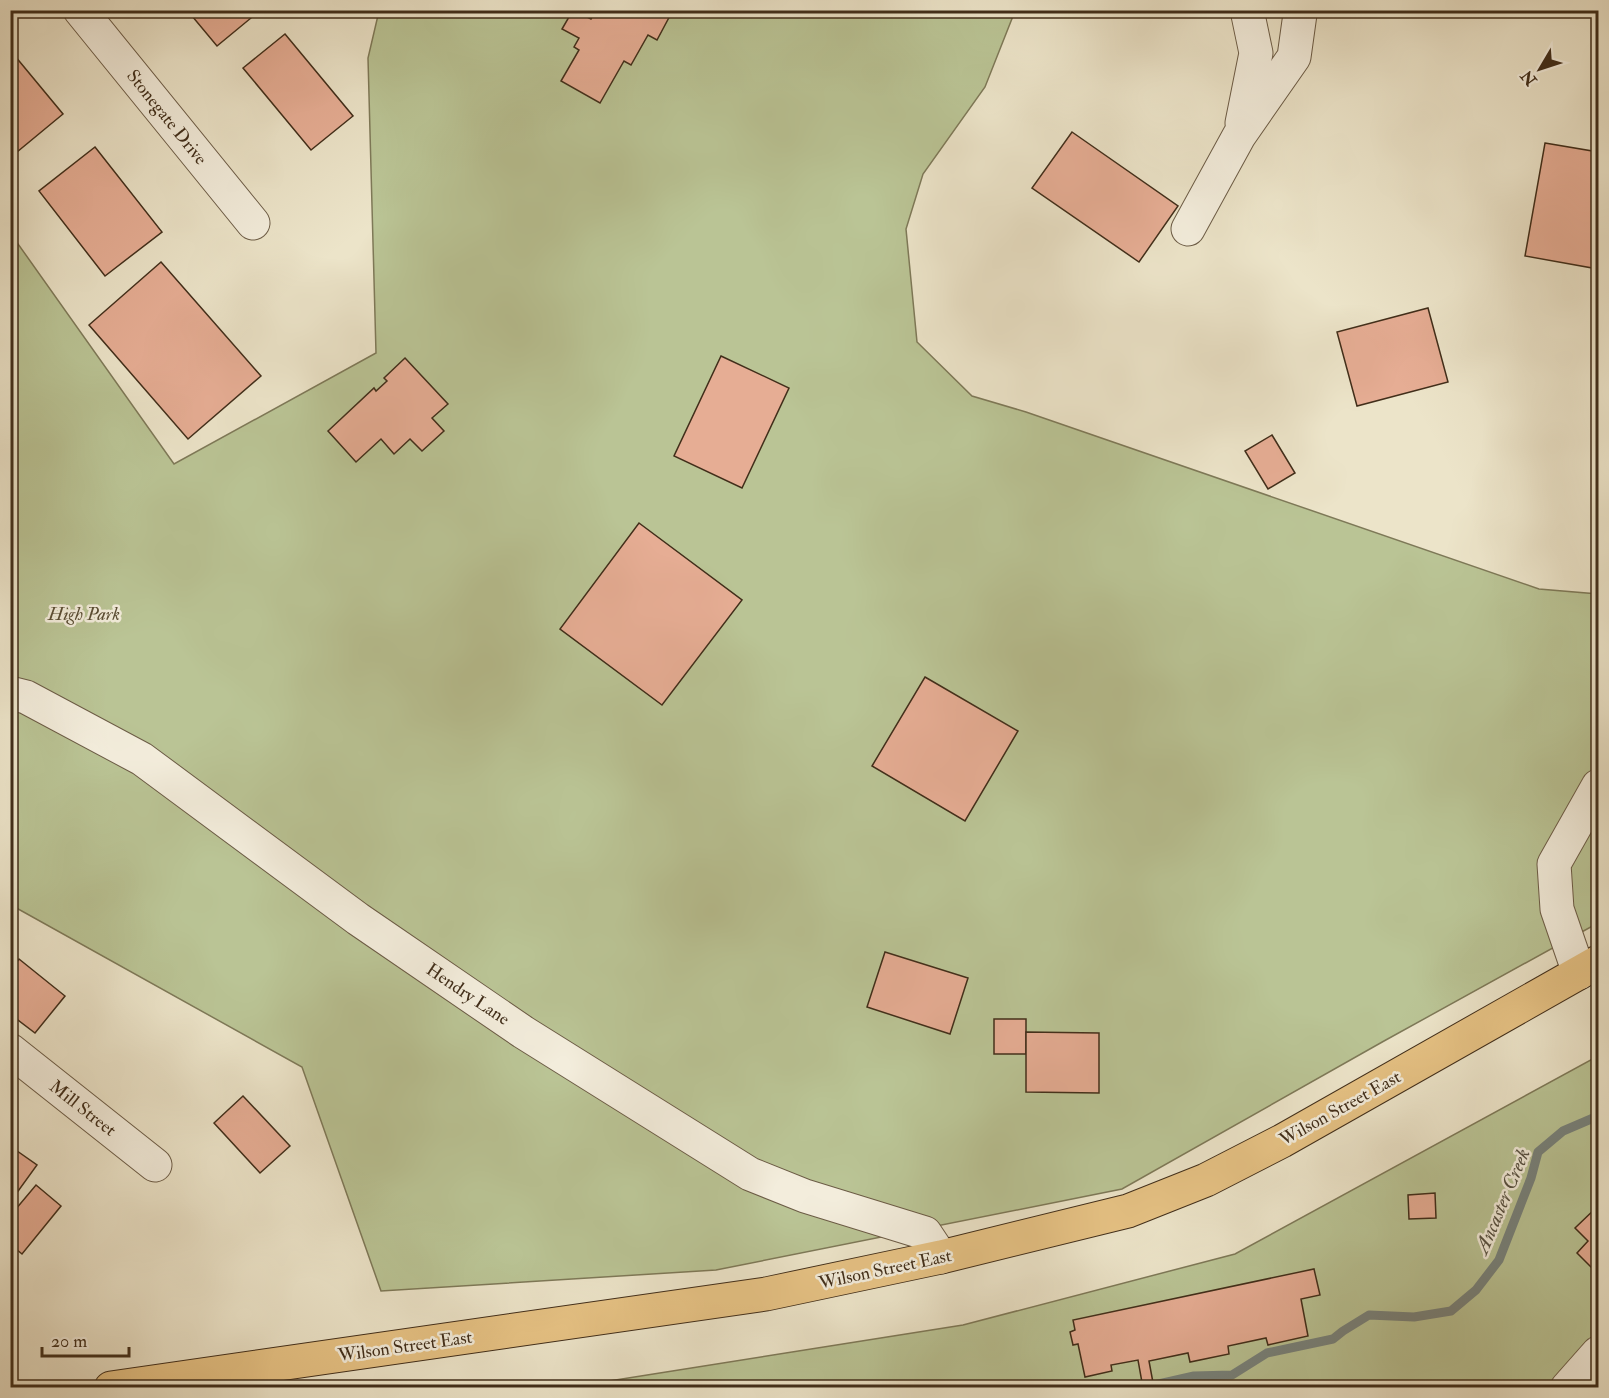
<svg xmlns="http://www.w3.org/2000/svg" width="1609" height="1398" viewBox="0 0 1609 1398" font-family="'IM FELL Double Pica',serif">
  <rect width="100%" height="100%" fill="#ece4c9"/>
  <filter id="stains"><feTurbulence type="fractalNoise" baseFrequency=".00333" numOctaves="4"/><feColorMatrix values="0 0 0 0 .2 0 0 0 0 .09 0 0 0 0 .02 0 0 0 .5 -.17"/></filter>
  <radialGradient id="worn" r=".72"><stop offset=".6" stop-color="#630" stop-opacity="0"/><stop offset="1" stop-color="#630" stop-opacity=".3"/></radialGradient>
  <g fill="#bac495" stroke="#7e7958" stroke-width="1.5">
    <polygon points="379,11 1015,11 985,87 923,174 906,229 917,342 972,396 1026,412 1539,589 1598,594 1598,923 1384,1041 1122,1189 716,1270 381,1291 302,1067 11,905 11,234 174,464 376,353 368,58"/>
    <polygon points="1598,1056 1598,1387 565,1388 963,1325 1235,1254"/>
  </g>
  <g fill="none" stroke-linecap="round" stroke-linejoin="round">
    <polyline stroke="#78837d" stroke-width="9" points="1141,1388 1194,1376 1232,1375 1267,1353 1333,1339 1343,1331 1369,1315 1414,1317 1451,1311 1476,1290 1499,1260 1531,1178 1538,1152 1563,1131 1598,1116"/>
  </g>
  <g fill="#e6ad94" stroke="#412e1a" stroke-width="1.5">
    <polygon points="187,10 245,10 251,18 217,46"/>
    <polygon points="573,10 591,19 596,10 673,10 657,40 648,35 631,65 624,61 600,103 561,81 579,50 574,47 579,38 562,29"/>
    <polygon points="285,34 353,116 311,150 243,68"/>
    <polygon points="10,50 63,114 17,152 10,144"/>
    <polygon points="1072,132 1178,206 1139,262 1032,188"/>
    <polygon points="1545,143 1598,152 1598,269 1525,256"/>
    <polygon points="95,147 162,232 105,276 39,191"/>
    <polygon points="161,262 261,376 188,439 89,325"/>
    <polygon points="1428,308 1448,382 1357,406 1337,332"/>
    <polygon points="721,356 789,388 742,488 674,456"/>
    <polygon points="405,358 448,404 432,418 444,431 422,451 410,439 394,454 381,439 356,462 328,431 374,388 376,391 387,381 384,378"/>
    <polygon points="1272,435 1295,473 1268,489 1245,451"/>
    <polygon points="639,523 742,600 662,705 560,629"/>
    <polygon points="925,677 1018,731 965,821 872,766"/>
    <polygon points="885,952 968,978 950,1034 867,1007"/>
    <polygon points="19,959 65,996 35,1033 10,1014 10,971"/>
    <rect x="994" y="1019" width="32" height="35"/>
    <polygon points="1026,1032 1099,1033 1099,1093 1026,1092"/>
    <polygon points="243,1096 290,1146 260,1173 214,1123"/>
    <polygon points="10,1146 37,1165 16,1194 10,1190"/>
    <polygon points="36,1185 61,1206 22,1254 10,1244 10,1216"/>
    <polygon points="1435,1193 1436,1218 1409,1219 1408,1195"/>
    <polygon points="1598,1206 1598,1270 1596,1272 1577,1253 1588,1241 1575,1228"/>
    <polygon points="1314,1269 1320,1295 1301,1299 1308,1336 1268,1345 1266,1338 1228,1346 1229,1354 1190,1362 1188,1353 1149,1361 1154,1388 1143,1388 1138,1360 1111,1365 1112,1371 1085,1377 1078,1344 1073,1345 1070,1332 1075,1330 1073,1320"/>
  </g>
  <g fill="none" stroke-linecap="round" stroke-linejoin="round">
    <g stroke="#6c5c46" stroke-width="35">
      <g id="minor">
        <polyline points="80,10 253,223"/>
        <polyline points="1242,123 1256,53 1247,10"/>
        <polyline points="1188,229 1239,136 1294,57 1300,14 1299,10"/>
        <polyline points="10,693 26,697 142,759 358,919 523,1032 750,1174 805,1196 925,1233 941,1257"/>
        <polyline points="1579,973 1557,909 1554,864 1598,786"/>
        <polyline points="10,1050 155,1165"/>
        <polyline points="1567,1388 1598,1353"/>
      </g>
    </g>
    <g stroke="#412e1a" stroke-width="35">
      <polyline id="major" points="111,1388 766,1294 941,1257 1128,1211 1206,1180 1282,1141 1598,962"/>
    </g>
    <use href="#minor" stroke="#f3eddc" stroke-width="33"/>
    <use href="#major" stroke="#e6c284" stroke-width="33"/>
  </g>
  <g text-anchor="middle" stroke-width="5" stroke-linejoin="round" paint-order="stroke">
    <g font-size="18" fill="#412e1a" stroke="#f3eddc">
      <text transform="translate(167 117) rotate(51)" y="6">Stonegate Drive</text>
      <text transform="translate(468 994) rotate(34)" y="6">Hendry Lane</text>
      <text transform="translate(83 1108) rotate(38)" y="6">Mill Street</text>
      <text transform="translate(1340 1108) rotate(-29)" y="6">Wilson Street East</text>
      <text transform="translate(885 1269) rotate(-12)" y="6">Wilson Street East</text>
      <text transform="translate(405 1346) rotate(-8)" y="6">Wilson Street East</text>
    </g>
    <g font-size="18" font-style="italic" fill="#594c33" stroke="#f3eddc">
      <text x="84" y="620">High Park</text>
    </g>
    <g font-size="20" font-style="italic" fill="#585243" stroke="#f3eddc">
      <text transform="translate(1502 1201) rotate(-67)" y="7">Ancaster Creek</text>
    </g>
  </g>
  <rect width="1609" height="1398" fill="none" stroke="#ece4c9" stroke-width="36"/>
  <rect x="12" y="12" width="1585" height="1374" fill="none" stroke="#412e1a" stroke-width="3"/>
  <rect x="18" y="18" width="1573" height="1362" fill="none" stroke="#412e1a" stroke-width="1.5"/>
  <g transform="translate(1540 69) rotate(231)" stroke="#f3eddc" stroke-width="4.5" paint-order="stroke">
  <path d="M0-4.5L10 22L0 15L-10 22Z" fill="#412e1a"/>
  <text y="-9" font-size="16" font-weight="bold" text-anchor="middle" fill="#412e1a">N</text>
  </g>
  <path d="M42 1347v9h87v-9" fill="none" stroke="#412e1a" stroke-width="3"/>
  <text x="51" y="1347" font-size="18" fill="#412e1a" stroke="#f3eddc" stroke-width="4.5" paint-order="stroke">20 m</text>
  <rect width="100%" height="100%" filter="url(#stains)"/>
  <rect width="100%" height="100%" fill="url(#worn)"/>
</svg>
